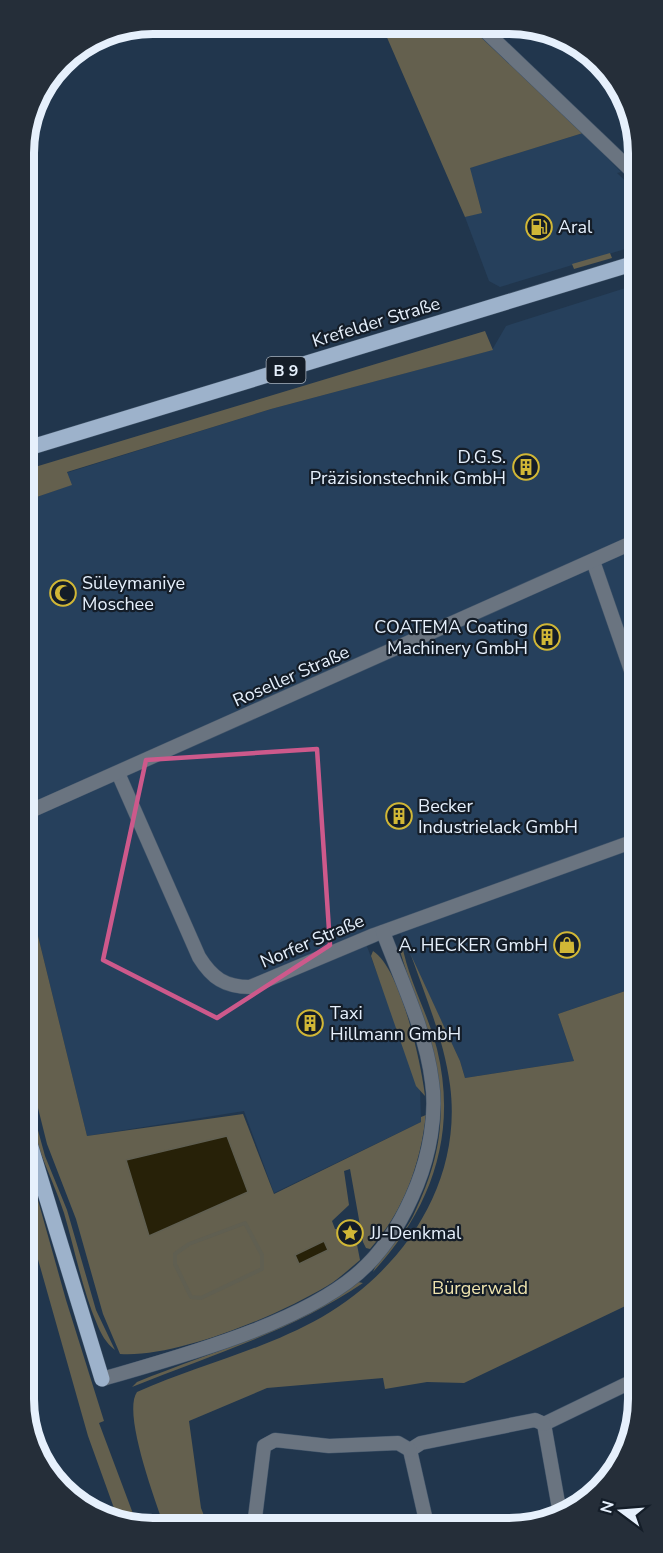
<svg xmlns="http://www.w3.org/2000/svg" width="663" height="1553" viewBox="0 0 663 1553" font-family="'Nunito Sans',sans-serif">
  <rect width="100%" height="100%" fill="#21364d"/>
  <g fill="#26405c">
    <polygon points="583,133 621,172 617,173 635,190 635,246 500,287 489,281 465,217 482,212 469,168"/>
    <polygon points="635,285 637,987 558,1014 574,1061 465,1078 460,1061 398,929 365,941 420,1088 421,1122 274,1193 244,1111 87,1136 27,891 25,501 71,485 66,473 271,409 492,350 506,326"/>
  </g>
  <g fill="#64604e">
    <polygon points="382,26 469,26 583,133 470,168 482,213 465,217"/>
    <polygon points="610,253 612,258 574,269 572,264"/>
    <polygon points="485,331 493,350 271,409 67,472 72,485 25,501 25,470"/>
    <path d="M27 891 87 1136 243 1114 274 1194 421 1122V1117L426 1115C420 1165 404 1211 370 1249L366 1248 363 1242 350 1169 344 1171 349 1205 332 1221 335 1229H354L360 1260C349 1269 339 1279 327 1286 279 1315 177 1358 120 1354L103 1314 76 1219 47 1144 27 1064Z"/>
    <path d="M402 944C408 980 428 1013 437 1049 458 1135 431 1209 373 1272 382 1252 403 1237 413 1216 466 1107 432 1056 400 951Z"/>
    <path d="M373 951C401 969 421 1063 425 1096L416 1086 371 956Z"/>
    <path d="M411 955 460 1061 465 1078 574 1061 558 1014 637 987 638 1300 464 1383 427 1382 385 1389 383 1378 267 1388 189 1421 201 1508 208 1526H164C156 1502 122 1413 137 1392 198 1365 264 1350 322 1317 403 1270 463 1183 450 1085 444 1040 426 998 411 955Z"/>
    <path d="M27 1090 45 1156 67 1210 96 1310 115 1350C106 1343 101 1334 97 1324 82 1289 75 1250 64 1213 51 1172 27 1134 27 1090Z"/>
    <polygon points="27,1161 66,1300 104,1421 99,1423 138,1527 128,1527 119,1522 88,1436 28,1224"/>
    <path d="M358 1282 363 1283C292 1331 211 1355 132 1387L137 1382C212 1351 292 1331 358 1282Z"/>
  </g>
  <g fill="#272108" stroke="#605f51" stroke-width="1.5">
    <polygon points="227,1136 248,1192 149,1236 126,1160"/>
    <polygon points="324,1241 328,1250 299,1264 295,1255"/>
  </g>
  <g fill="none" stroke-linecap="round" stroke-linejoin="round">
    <polygon stroke="#605f51" stroke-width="4" points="245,1223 262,1255 262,1269 201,1298 191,1297 175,1264 175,1254 189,1244"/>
    <g stroke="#415469" stroke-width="15">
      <g id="minor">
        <polyline points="480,26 635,174"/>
        <polyline points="593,561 636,685"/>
        <path d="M118 773 199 957C212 978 225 987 250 987L374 935 637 840"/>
        <polyline points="26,813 636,541"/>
        <path d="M102 1379C178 1357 311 1322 367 1265 390 1242 405 1215 417 1185 429 1155 437 1115 432 1082 426 1031 401 980 383 932"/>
        <polyline points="560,1514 544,1424 639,1378"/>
        <polyline points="427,1525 410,1450 421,1443 535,1420 544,1424"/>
        <polyline points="254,1526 264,1446 275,1440 329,1446 398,1443 410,1450"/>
      </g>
    </g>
    <g stroke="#415469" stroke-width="16">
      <g id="major">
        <polyline points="25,449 635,263"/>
        <polyline points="27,1134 102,1379"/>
      </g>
    </g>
    <use href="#minor" stroke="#6a7480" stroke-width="14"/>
    <use href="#major" stroke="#9db2cb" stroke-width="15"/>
  </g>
  <path fill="none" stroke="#cd598b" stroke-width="4.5" stroke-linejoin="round" d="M317 749 330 945 217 1018 103 960 146 760Z"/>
  <defs>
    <g id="fuel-ring" transform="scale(1.35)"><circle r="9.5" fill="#141d28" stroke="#d1b736" stroke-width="1.5"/><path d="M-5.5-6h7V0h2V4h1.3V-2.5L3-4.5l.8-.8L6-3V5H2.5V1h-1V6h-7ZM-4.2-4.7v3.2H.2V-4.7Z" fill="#d1b736"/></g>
    <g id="building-ring" transform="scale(1.35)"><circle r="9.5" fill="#141d28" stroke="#d1b736" stroke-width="1.5"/><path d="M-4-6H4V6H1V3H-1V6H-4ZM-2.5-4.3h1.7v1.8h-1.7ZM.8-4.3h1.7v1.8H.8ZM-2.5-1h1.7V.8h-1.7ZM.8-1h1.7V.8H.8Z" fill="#d1b736"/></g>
    <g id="mosque-ring" transform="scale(1.35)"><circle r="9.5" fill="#141d28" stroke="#d1b736" stroke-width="1.5"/><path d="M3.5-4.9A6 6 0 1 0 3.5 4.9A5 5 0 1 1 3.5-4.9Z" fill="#d1b736"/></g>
    <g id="shop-ring" transform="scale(1.35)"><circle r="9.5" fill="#141d28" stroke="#d1b736" stroke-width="1.5"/><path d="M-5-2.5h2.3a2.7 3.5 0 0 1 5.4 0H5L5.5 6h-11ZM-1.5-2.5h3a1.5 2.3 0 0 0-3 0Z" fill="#d1b736"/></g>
    <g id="sight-ring" transform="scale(1.35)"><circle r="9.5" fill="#141d28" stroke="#d1b736" stroke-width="1.5"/><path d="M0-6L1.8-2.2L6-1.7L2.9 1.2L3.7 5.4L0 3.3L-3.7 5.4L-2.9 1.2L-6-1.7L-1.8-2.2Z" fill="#d1b736"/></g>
  </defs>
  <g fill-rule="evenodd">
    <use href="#fuel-ring" x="539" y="227"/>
    <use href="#building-ring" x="526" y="467"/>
    <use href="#mosque-ring" x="63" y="593"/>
    <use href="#building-ring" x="547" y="637"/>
    <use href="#building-ring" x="399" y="816"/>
    <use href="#shop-ring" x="567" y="945"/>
    <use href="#building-ring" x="310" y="1023"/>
    <use href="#sight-ring" x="350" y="1233"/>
  </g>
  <g text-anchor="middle" stroke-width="4.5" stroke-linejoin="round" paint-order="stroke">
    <rect fill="#141d28" stroke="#a7b1bc" stroke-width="1.5" x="266.5" y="357" width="39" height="26" rx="4.5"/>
    <g font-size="16" font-weight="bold" fill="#e6f0fc">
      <text x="286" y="376">B 9</text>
    </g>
    <g font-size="18" fill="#e6f0fc" stroke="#141d28" text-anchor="start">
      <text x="558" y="233">Aral</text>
      <text x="506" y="463" text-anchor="end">D.G.S.<tspan x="506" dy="21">Präzisionstechnik GmbH</tspan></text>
      <text x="82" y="589">Süleymaniye<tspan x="82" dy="21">Moschee</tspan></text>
      <text x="528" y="633" text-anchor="end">COATEMA Coating<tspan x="528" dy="21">Machinery GmbH</tspan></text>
      <text x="418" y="812">Becker<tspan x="418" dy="21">Industrielack GmbH</tspan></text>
      <text x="548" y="951" text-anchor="end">A. HECKER GmbH</text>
      <text x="330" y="1019">Taxi<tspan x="330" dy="21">Hillmann GmbH</tspan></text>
      <text x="370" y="1239">JJ-Denkmal</text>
    </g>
    <g font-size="18" fill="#e6f0fc" stroke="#141d28">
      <text transform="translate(376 322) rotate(-17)" y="6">Krefelder Straße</text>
      <text transform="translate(291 676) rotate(-24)" y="6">Roseller Straße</text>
      <text transform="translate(312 941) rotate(-23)" y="6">Norfer Straße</text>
    </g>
    <g font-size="18" fill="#efe4ae" stroke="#141d28">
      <text x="480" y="1294">Bürgerwald</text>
    </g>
  </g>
  <path d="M0 0H663V1553H0ZM153 34H509A119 119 0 0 1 628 153V1399A119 119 0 0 1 509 1518H153A119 119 0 0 1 34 1399V153A119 119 0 0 1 153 34Z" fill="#252e39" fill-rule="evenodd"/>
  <path fill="none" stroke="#e6f0fc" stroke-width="8" d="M153 34H509A119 119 0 0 1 628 153V1399A119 119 0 0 1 509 1518H153A119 119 0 0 1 34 1399V153A119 119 0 0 1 153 34Z"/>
  <g transform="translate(621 1511) rotate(286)" stroke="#141d28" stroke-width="4.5" paint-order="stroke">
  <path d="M0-4.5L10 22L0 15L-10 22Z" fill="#e6f0fc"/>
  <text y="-9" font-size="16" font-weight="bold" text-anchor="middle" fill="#e6f0fc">N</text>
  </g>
</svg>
